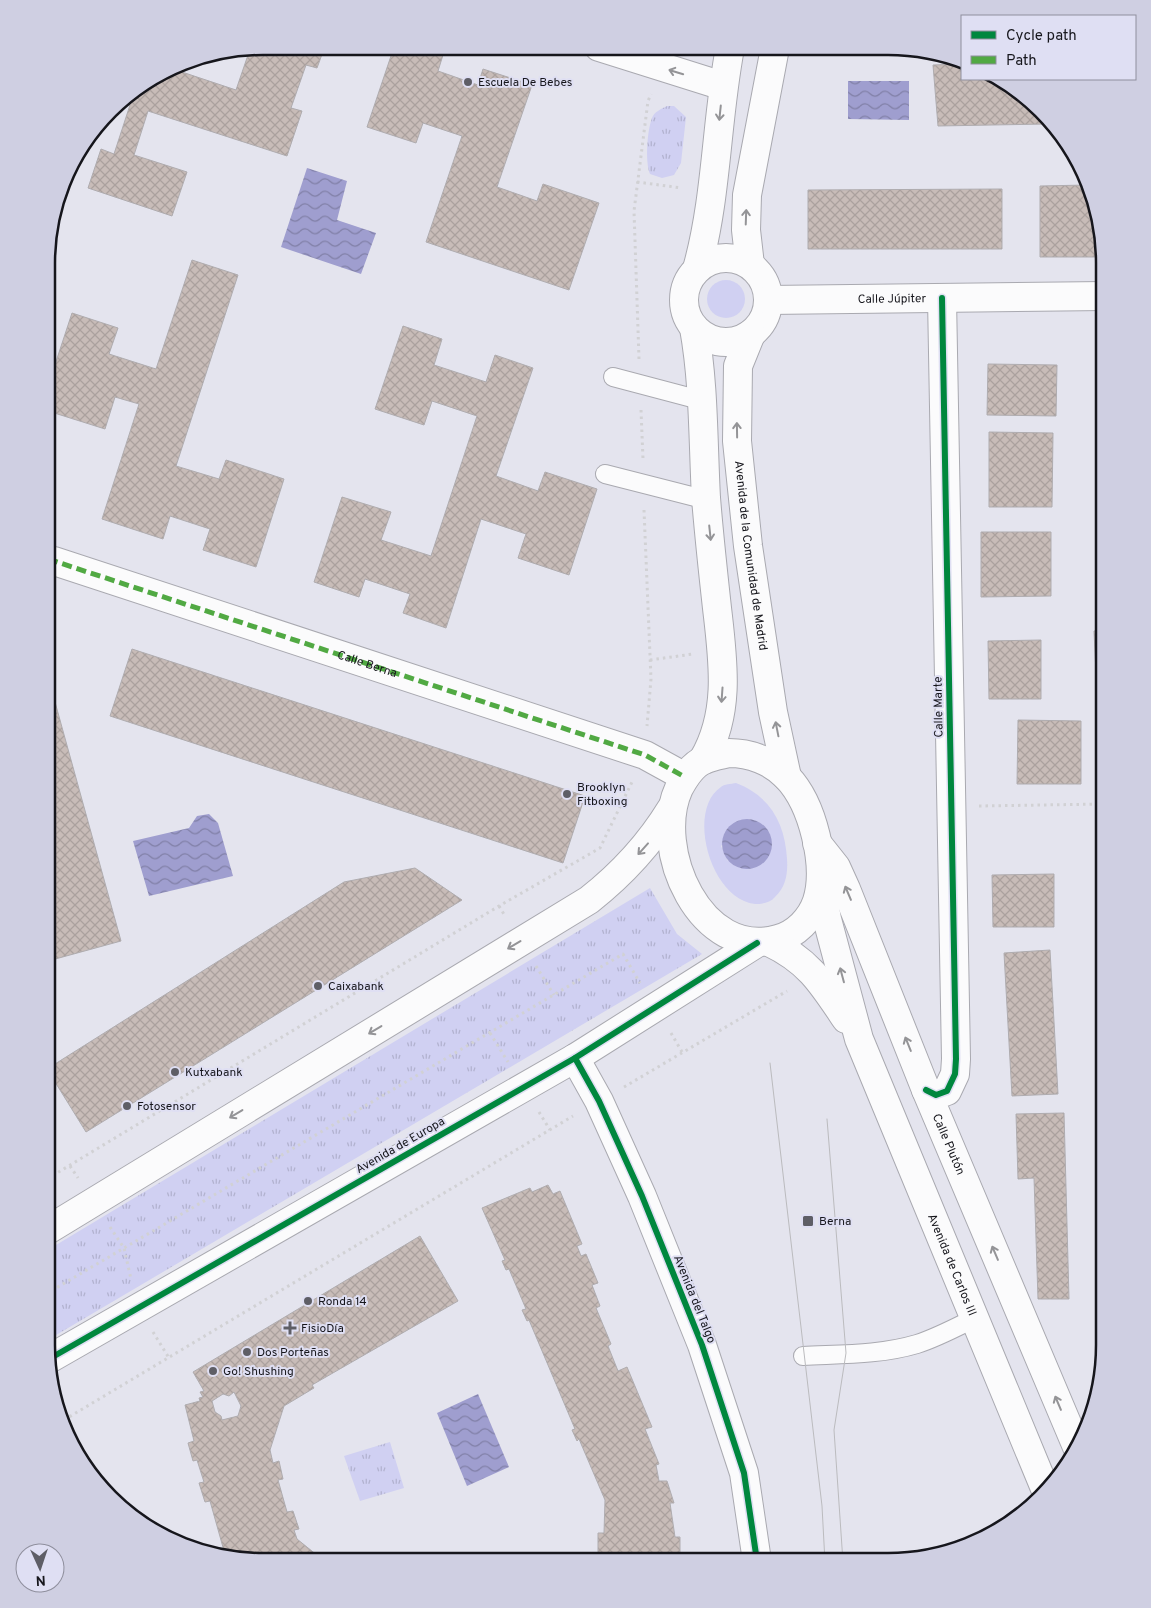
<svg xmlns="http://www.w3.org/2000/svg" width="1151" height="1608" viewBox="0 0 1151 1608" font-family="Overpass,sans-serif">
  <defs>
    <pattern id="park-tufts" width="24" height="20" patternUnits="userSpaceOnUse" patternTransform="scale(1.25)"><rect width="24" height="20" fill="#d0d0f2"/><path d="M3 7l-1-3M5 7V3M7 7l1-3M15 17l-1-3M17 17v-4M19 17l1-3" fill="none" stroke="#b2b2cf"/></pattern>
    <pattern id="water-waves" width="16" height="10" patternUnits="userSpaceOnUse" patternTransform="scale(1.25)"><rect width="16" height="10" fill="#9f9ecf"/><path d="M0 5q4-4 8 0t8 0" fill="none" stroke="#8180a7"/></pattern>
    <pattern id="building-cross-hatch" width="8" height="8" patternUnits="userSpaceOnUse" patternTransform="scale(1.25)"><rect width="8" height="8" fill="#c8bcb8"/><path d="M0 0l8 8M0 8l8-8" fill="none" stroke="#aba19e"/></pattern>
  </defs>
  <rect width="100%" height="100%" fill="#e4e4ee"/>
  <g fill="url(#park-tufts)">
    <path d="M667 106H674L686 117 681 163 674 175 662 178 650 174C645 162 647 131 652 118 654 112 661 109 667 106Z"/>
    <polygon points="650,888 677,934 702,954 46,1341 46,1251"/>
    <polygon points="390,1442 404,1488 360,1501 344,1456"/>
  </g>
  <g fill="#d0d0f2" fill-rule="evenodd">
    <circle cx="726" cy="299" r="19"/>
    <path d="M736 783C770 796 785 823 787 859 788 873 786 887 775 897 770 903 762 904 755 904 710 899 686 810 721 787 724 784 731 784 736 783ZM749 819C764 822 771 831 772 846L728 861 721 846Z"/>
  </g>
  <g fill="url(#water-waves)">
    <polygon points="848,81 909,81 909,120 848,119"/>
    <polygon points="307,168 347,181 337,220 376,233 361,274 281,247"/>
    <polygon points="209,814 218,823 233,876 149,896 133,841 189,828 197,816"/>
    <circle cx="747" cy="844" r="25"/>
    <polygon points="478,1394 509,1467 467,1486 437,1413"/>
  </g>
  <g fill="url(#building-cross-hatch)" stroke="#afacaf" fill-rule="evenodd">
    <polygon points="263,46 325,46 317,68 306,65 291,108 302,111 287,156 148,111 134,155 187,172 172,216 88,188 101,149 114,154 130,105 119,102 120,100 173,69 236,90 249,52 242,50"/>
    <polygon points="394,47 417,47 443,55 438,71 478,85 483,69 532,85 497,187 537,201 543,184 599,203 569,290 426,242 462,136 423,123 416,143 367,127"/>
    <polygon points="962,64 962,79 999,79 1020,91 1047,124 938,126 933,65"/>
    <polygon points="1087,185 1103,257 1040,257 1040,186"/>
    <polygon points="1002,189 1002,249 808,249 808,190"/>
    <polygon points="192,260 238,275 176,466 219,479 226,460 284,479 256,567 203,550 210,529 170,516 163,539 102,519 139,404 115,397 105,429 48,411 48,386 72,313 118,328 109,354 156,369"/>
    <polygon points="403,326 442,339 434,365 486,382 495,355 533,368 496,476 538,491 545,472 597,489 569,575 518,558 526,534 481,519 446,628 403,613 410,594 365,579 359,597 314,582 342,497 391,512 381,540 431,556 477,416 432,401 424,425 375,409"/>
    <polygon points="988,364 1057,365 1056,416 987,415"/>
    <polygon points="989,432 1053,433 1052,507 989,507"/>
    <polygon points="981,532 1051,532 1051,596 981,597"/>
    <polygon points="1105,630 1105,694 1097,694 1094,631"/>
    <polygon points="1041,640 1041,699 989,699 988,641"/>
    <polygon points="132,649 585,796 563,863 110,716"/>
    <polygon points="47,673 121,941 48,961 47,958"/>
    <polygon points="1098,715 1105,715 1105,785 1100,785"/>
    <polygon points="1018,720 1081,721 1081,784 1017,784"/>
    <polygon points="415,868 462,900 86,1132 47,1069 344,882"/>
    <polygon points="1054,874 1054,927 993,927 992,875"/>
    <polygon points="1050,950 1058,1094 1012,1096 1004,953"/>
    <rect x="1100" y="1029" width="4" height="58"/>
    <polygon points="1064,1113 1069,1299 1038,1299 1034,1178 1018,1179 1016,1114"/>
    <polygon points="548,1185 553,1194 560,1191 582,1244 577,1246 581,1256 586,1254 598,1283 592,1285 600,1306 596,1308 611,1344 608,1346 618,1371 627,1367 652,1427 645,1429 659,1464 656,1465 659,1481 667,1481 674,1503 670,1503 675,1537 680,1537 680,1557 677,1554 677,1561 602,1561 602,1554 598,1554 598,1533 604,1533 605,1500 579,1439 577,1441 572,1430 575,1429 529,1320 527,1321 522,1310 526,1309 509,1269 506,1270 502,1261 505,1260 482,1208 530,1188 532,1192"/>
    <path d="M420 1236 458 1301 312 1385 314 1388 284 1406 270 1450 273 1463 279 1461 283 1479 278 1480 287 1512 293 1511 299 1529 294 1530 297 1539 323 1560H235L226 1558 210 1501 205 1502 199 1483 204 1482 197 1460 193 1461 188 1443 194 1441 185 1405 200 1401 199 1398 203 1397 200 1392 204 1391 193 1372ZM234 1392 241 1406 238 1416 222 1420 221 1416 215 1412 212 1401 223 1394 229 1396Z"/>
  </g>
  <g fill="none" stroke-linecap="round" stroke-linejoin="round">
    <g stroke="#a9a9b0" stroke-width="20">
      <g id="lane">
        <polyline points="613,377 700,400"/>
        <polyline points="605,474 707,500"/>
        <path d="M803 1356C841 1354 880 1355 917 1344 936 1338 955 1328 973 1319"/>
      </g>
    </g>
    <g stroke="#a9a9b0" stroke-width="30">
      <g id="street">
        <polyline points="599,47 723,86"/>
        <circle cx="726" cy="300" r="42"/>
        <polyline points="750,265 746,230 747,195 775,48"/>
        <path d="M697 269C717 198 716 121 730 48"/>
        <path id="s1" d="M768 300 1105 296"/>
        <path d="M694 328C704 383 703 442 706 498 709 535 713 572 717 608 723 660 731 713 703 760"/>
        <path id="s2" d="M751 334 738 366 737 441 748 546 773 712 787 777"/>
        <polyline points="48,563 54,561 645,755 685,777"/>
        <path id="s3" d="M817 843 836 867 846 889 926 1090 1077 1447"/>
        <polyline points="575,1058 599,1101 642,1196 702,1345 744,1473 757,1561"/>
        <polyline points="926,1090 936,1095 947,1091 955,1074 956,1059 942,298"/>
      </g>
    </g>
    <g stroke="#a9a9b0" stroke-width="30">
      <g id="secondary">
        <path d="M729 753C750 753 772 761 787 777 813 804 828 866 817 901 811 919 796 934 778 939 701 961 651 849 679 788 685 777 692 765 704 760 712 756 721 755 729 753Z"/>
        <path id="s4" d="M821 887 827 919 859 1039 1046 1491"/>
        <path d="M769 942C809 961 822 983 846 1019"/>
        <path d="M46 1231 589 900C622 874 649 845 671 809"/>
        <polyline points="49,1359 575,1058 757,943"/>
      </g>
    </g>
    <g stroke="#d1d1d4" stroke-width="3" stroke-dasharray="2.5 4" stroke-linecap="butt">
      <polyline points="637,182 682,188"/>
      <polyline points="639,359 634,211 648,101 651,94"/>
      <polyline points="641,410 643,459"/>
      <polyline points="644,510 651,679 647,726"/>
      <polyline points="650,660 693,654"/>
      <polyline points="979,806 1105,804"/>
      <polyline points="499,906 505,916"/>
      <polyline points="536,966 554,995"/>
      <polyline points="490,1033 508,1062"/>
      <polyline points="671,1033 682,1052"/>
      <polyline points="624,1087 787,991"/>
      <polyline points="539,1112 550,1130"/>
      <polyline points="70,1166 78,1178"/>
      <polyline points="47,1179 499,906 600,848 632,782"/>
      <polyline points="110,1227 124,1248 131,1279"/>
      <polyline points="46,1294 623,954 640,983"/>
      <polyline points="153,1332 169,1358"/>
      <polyline points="64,1420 573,1116"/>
    </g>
    <use href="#lane" stroke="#fbfbfc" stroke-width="18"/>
    <use href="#street" stroke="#fbfbfc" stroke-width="28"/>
    <use href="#secondary" stroke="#fbfbfc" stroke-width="28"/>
    <g stroke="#bbbbbe" stroke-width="1">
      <polyline points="770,1063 822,1506 825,1562"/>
      <polyline points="827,1119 846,1353 834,1430 843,1562"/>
    </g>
    <path stroke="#51a943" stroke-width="5" stroke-dasharray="10 5" stroke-linecap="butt" id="s5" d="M48 563 54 561 645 755 685 777"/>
    <g stroke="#dfdff3" stroke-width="9">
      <g id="cycleway">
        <polyline points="575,1058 599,1101 642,1196 702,1345 744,1473 757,1561"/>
        <polyline points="926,1090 936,1095 947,1091 955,1074 956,1059 942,298"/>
        <polyline points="49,1359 575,1058 757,943"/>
      </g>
    </g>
    <use href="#cycleway" stroke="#00873e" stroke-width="6"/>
  </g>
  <defs><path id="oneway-shaft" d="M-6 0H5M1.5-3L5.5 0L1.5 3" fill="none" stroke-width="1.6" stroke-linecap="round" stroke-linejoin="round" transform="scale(1.25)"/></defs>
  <g stroke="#949497">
    <use href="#oneway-shaft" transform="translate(676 72) rotate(-163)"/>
    <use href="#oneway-shaft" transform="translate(720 113) rotate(96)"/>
    <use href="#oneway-shaft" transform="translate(746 217) rotate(-88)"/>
    <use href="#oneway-shaft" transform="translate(737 430) rotate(-91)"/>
    <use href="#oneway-shaft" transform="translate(710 533) rotate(84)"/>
    <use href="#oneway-shaft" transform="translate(722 695) rotate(94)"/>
    <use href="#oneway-shaft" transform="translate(777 729) rotate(-101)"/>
    <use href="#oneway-shaft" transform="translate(643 849) rotate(132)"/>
    <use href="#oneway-shaft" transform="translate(848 893) rotate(-113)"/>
    <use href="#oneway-shaft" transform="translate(514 945) rotate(149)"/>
    <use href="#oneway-shaft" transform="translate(842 975) rotate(-105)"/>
    <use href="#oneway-shaft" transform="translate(375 1030) rotate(149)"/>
    <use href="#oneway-shaft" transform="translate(908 1044) rotate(-112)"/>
    <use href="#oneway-shaft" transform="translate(236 1114) rotate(149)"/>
    <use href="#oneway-shaft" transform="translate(995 1253) rotate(-113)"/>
    <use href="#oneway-shaft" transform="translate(1058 1403) rotate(-113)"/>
  </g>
  <g fill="#5e5e66" stroke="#dfdff3" stroke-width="2">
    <circle cx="468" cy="82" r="5"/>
    <circle cx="567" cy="794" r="5"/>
    <circle cx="318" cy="986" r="5"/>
    <circle cx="175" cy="1072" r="5"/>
    <circle cx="127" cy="1106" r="5"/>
    <rect x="802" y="1215" width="12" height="12" rx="2.5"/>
    <circle cx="308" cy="1301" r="5"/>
    <path d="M287.5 1320.5h5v5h5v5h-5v5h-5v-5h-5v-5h5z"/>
    <circle cx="247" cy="1352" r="5"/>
    <circle cx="213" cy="1371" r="5"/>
  </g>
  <g text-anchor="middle" stroke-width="4" stroke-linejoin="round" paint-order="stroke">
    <g font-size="12" fill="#16161c" stroke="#dfdff3" text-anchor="start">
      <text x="478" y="86">Escuela De Bebes</text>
      <text x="577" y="791">Brooklyn<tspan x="577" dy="14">Fitboxing</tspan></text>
      <text x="328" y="990">Caixabank</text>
      <text x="185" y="1076">Kutxabank</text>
      <text x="137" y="1110">Fotosensor</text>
      <text x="819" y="1225">Berna</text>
      <text x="318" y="1305">Ronda 14</text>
      <text x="301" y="1332">FisioDía</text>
      <text x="257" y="1356">Dos Porteñas</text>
      <text x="223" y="1375">Go! Shushing</text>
    </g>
    <g font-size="12" fill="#16161c" stroke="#dfdff3">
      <text dy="4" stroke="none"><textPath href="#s1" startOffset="124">Calle Júpiter</textPath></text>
      <text dy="4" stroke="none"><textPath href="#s2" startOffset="225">Avenida de la Comunidad de Madrid</textPath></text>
      <text dy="4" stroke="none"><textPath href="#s5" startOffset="336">Calle Berna</textPath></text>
      <text transform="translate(938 707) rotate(-91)" y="4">Calle Marte</text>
      <text dy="4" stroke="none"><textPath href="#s3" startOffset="330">Calle Plutón</textPath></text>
      <text transform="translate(400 1145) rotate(-30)" y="4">Avenida de Europa</text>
      <text dy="4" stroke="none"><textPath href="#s4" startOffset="401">Avenida de Carlos III</textPath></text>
      <text transform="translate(695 1299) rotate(68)" y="4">Avenida del Talgo</text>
    </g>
  </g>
  <path d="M0 0H1151V1608H0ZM263 55H888A208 208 0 0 1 1096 263V1345A208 208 0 0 1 888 1553H263A208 208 0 0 1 55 1345V263A208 208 0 0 1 263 55Z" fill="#cfcfe2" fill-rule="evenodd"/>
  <path fill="none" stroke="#16161c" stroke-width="2.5" d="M263 55H888A208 208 0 0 1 1096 263V1345A208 208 0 0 1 888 1553H263A208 208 0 0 1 55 1345V263A208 208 0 0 1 263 55Z"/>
  <rect x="961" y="15" width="175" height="65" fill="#dfdff3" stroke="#8f8f9d"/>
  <rect x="971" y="31" width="25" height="8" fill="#00873e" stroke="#8f8f9d"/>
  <text x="1006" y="40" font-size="15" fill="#16161c">Cycle path</text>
  <rect x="971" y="56" width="25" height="8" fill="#51a943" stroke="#8f8f9d"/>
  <text x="1006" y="65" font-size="15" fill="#16161c">Path</text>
  <g transform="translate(40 1568) rotate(177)"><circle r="24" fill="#dfdff3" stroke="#8f8f9d"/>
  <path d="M0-4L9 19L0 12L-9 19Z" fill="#5e5e66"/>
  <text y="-8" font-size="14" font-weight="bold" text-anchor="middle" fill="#16161c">N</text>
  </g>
</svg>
